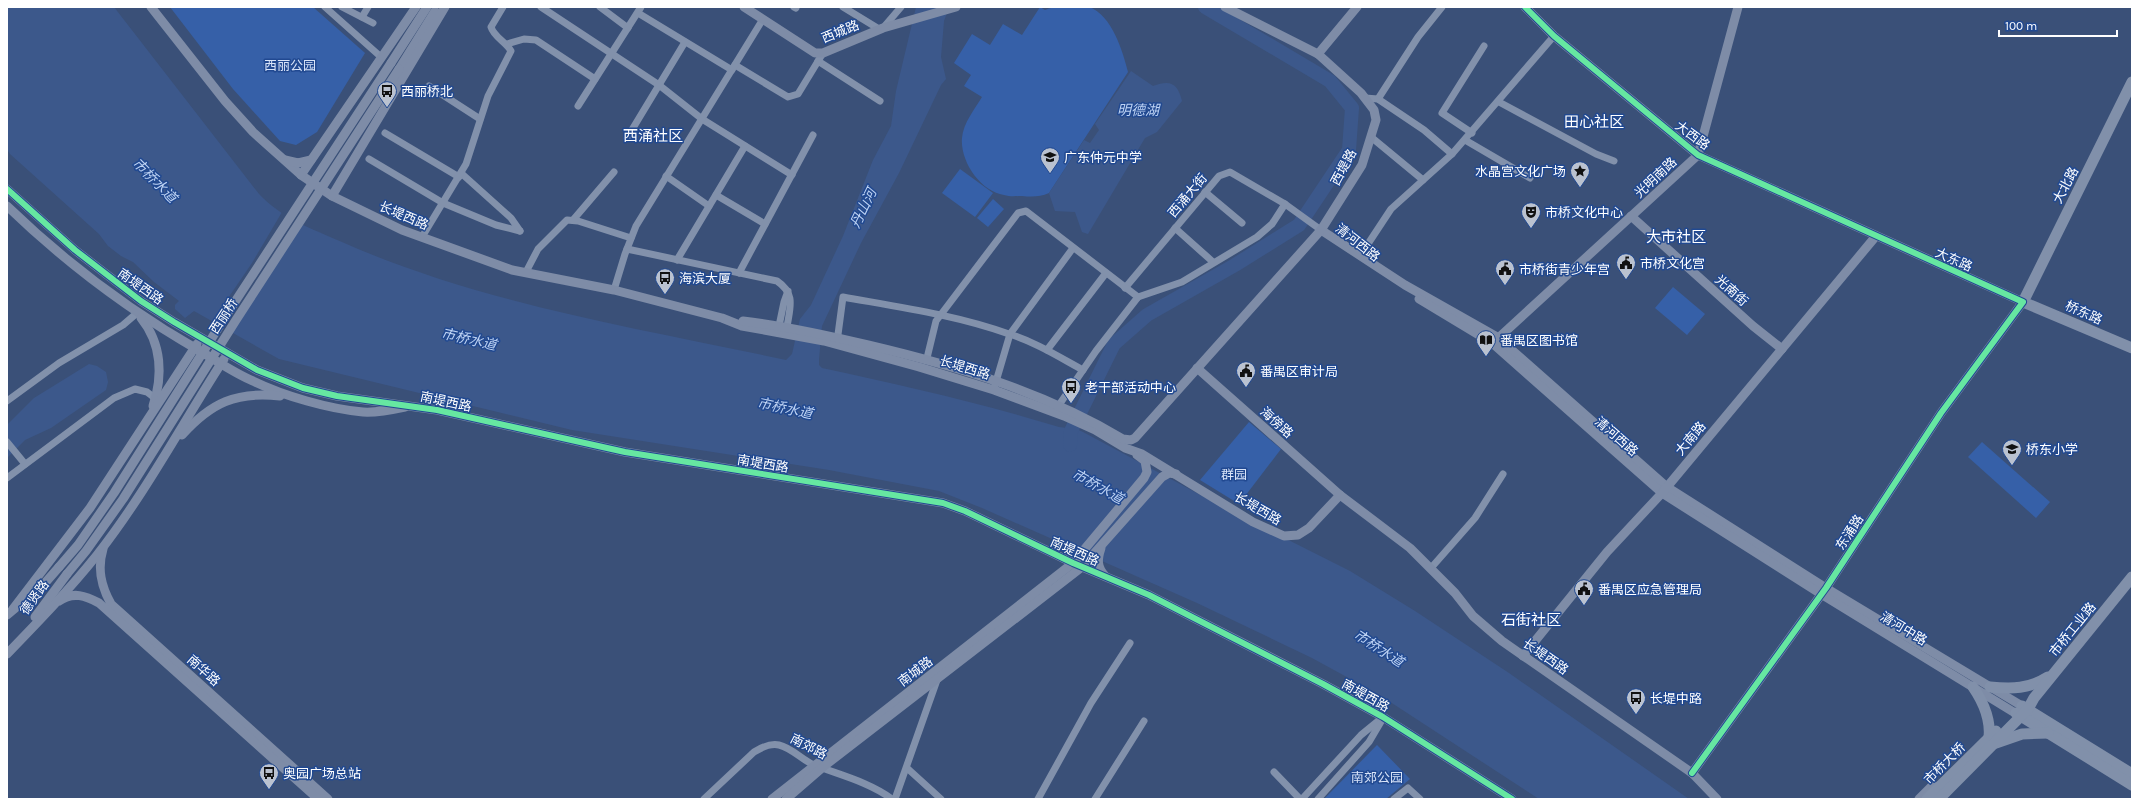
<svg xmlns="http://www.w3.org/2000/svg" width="2139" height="806" viewBox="0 0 2139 806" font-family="Karla,'Noto Sans SC',sans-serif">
  <rect width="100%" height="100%" fill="#3a5078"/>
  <g fill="#3660a8">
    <polygon points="170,7 313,7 365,53 317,132 296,145 280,141 233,89"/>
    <path d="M1040 7 1045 10C1053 6 1061 7 1070 7 1076 7 1084 6 1089 7 1112 15 1123 52 1128 72L1049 193C1040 197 1032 197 1022 196 1017 196 1010 197 1004 195 980 191 960 161 962 138 963 123 975 109 982 97L964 86 971 75 954 63 972 34 990 45 1003 24 1022 35Z"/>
    <polygon points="960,169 993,193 975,217 942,193"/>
    <polygon points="993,199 1004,209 988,227 977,218"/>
    <polygon points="1673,287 1705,314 1687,335 1655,308"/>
    <polygon points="1249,422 1281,449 1239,504 1200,480"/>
    <polygon points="1982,442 2050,502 2036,518 1968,457"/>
    <polygon points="1377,745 1410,779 1386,799 1324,799"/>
  </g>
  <g fill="#3c588b">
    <path d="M7 7H114L259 194C283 219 310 228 342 242 482 304 637 328 786 360L792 354 800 319 811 305 843 236 873 160 891 126 896 91 916 7H949L944 21 941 57 946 79 941 85 899 173 861 243 822 326 819 360V365L822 368C901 385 981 403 1059 427L1067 428 1068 425 1083 432 1223 507 1350 571 1415 611 1509 673 1689 799H1539L1378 694 1312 658 1197 603 982 508 939 491 829 470 572 430 279 359 194 311 185 318 175 309V305L179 301 154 282 133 262 121 256 108 246 99 234 10 154 7 149Z"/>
    <path d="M1131 71 1153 86C1171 79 1178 84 1182 101L1157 132 1145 138 1088 234 1082 232 1075 212 1055 211 1049 193 1084 140 1090 143 1099 130 1095 124Z"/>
    <polygon points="89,364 97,366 106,372 108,382 106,390 51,428 25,440 7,458 7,425 34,398"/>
  </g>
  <polygon fill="#3a5078" points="282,212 304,223 229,334 211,323 252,263"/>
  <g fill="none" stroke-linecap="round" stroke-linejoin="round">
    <polyline stroke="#3c588b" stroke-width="14" points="1070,445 1071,431 1114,344 1147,315 1235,265 1299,225 1349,150 1352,108 1330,81 1205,7"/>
    <g stroke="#8291ab" stroke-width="7">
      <polyline points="325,7 381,57"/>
      <polyline points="342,7 373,23"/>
      <polyline points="541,7 659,85 702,119 792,175"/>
      <polyline points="600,7 628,28"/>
      <polyline points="794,7 796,8"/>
      <polyline points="843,7 879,29"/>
      <polyline points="638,13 732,70"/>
      <polyline points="362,17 368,7"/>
      <polyline points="883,28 901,7"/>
      <polyline points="507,44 524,39 536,40 595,79"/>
      <polyline points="818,61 880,101"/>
      <polyline points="735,65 788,97 798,94 823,53"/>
      <polyline points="429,86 480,119"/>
      <polyline points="1365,98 1378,99 1424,130 1452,154"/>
      <polyline points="1378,99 1418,37 1442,7"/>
      <polyline points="1499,102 1596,154 1614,161"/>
      <polyline points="578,106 641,7"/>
      <polyline points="385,133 459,177"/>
      <polyline points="1472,133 1442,113 1484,46"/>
      <polyline points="1371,137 1423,180"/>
      <polyline points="627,138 685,42"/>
      <polyline points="1465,140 1530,178"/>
      <polyline points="369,159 443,203 496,225 520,231"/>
      <polyline points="461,173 511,218 520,231"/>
      <polyline points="666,176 709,206"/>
      <polyline points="1205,192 1242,223"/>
      <polyline points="716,195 765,224"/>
      <polyline points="573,220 614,172"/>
      <polyline points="1175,228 1213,262"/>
      <path d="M422 237 466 164 488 96 511 51C506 42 494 37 491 27L503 7"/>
      <path d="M627 249 777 281C796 294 790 307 787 327"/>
      <polyline points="1360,256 1391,209 1452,154 1554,36"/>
      <polyline points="677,260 745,146"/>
      <polyline points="526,272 538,249 567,220 578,221 631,238"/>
      <polyline points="739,273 813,135"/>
      <polyline points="1125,288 1219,176 1230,172 1285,204 1321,230"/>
      <polyline points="614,290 625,254 636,226 763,19"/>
      <polyline points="779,326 784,302 788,291"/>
      <path d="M837 342 843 297C899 307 956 315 1009 334 1035 342 1059 357 1083 370"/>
      <polyline points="1047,350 1106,273"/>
      <polyline points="927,358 936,321 1018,213 1026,211 1138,297"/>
      <polyline points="995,385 1010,334 1073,248"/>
      <polyline points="7,401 59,363 123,325 137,313"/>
      <polyline points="1059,405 1096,351 1138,297 1182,282 1257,237 1272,224 1285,204"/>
      <polyline points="7,442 25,464"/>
      <polyline points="7,478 114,398 135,389 147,392 156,399"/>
      <polyline points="1431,568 1475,518 1503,474"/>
      <polyline points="907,768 941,799"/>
      <polyline points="1274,772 1300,799"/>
      <path d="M704 799 754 752C762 747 770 743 779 745 792 748 802 760 814 765 840 775 869 782 892 799"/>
      <polyline points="895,799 937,680"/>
      <polyline points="1038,799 1091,703 1130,643"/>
      <polyline points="1095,799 1144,721"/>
      <polyline points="1302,799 1361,735 1383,717"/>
      <polyline points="1318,799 1369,742 1382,720"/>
      <polyline points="1394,799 1408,788 1420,799"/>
    </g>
    <g stroke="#7e8ca7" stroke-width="9">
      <polyline points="151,7 225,101 253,132 301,175 332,196 402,230 512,270 614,290 722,318 742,326 824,341 919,367 994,390 1064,416 1095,430 1125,448 1142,454 1253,522 1284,536 1298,535 1309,528 1340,495"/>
      <polyline points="744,7 815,53 823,53 883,28 956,7"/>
      <polyline points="1525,7 1554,36 1698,155 2023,302 1941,413 1826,588 1692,773"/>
      <polyline points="1318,54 1357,7"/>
      <polyline points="391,63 427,7"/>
      <polyline points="399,69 435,11"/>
      <polyline points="285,160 298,163 311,160"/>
      <polyline points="301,175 416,7"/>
      <polyline points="7,189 75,250 141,301 174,322 257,370 303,388 337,396 437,410 625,452 943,503 965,511 1073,563 1149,595 1323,684 1383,717 1512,799"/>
      <polyline points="332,196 445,7"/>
      <path d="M7 206C65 262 130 311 200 351 217 361 234 373 253 381 284 396 329 409 363 412 377 413 391 410 405 407"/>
      <polyline points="1631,216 1753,326 1782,349"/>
      <polyline points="1321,230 1405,285 1497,337 1667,487 1826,588 2022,706"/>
      <polyline points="1419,299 1492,343 1662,493 1821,594 2015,713"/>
      <path d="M141 318C162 344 163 376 153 406"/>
      <path d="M743 321C786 326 826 335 868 345 957 366 1044 392 1123 439L1131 440 1135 438 1321 230 1362 165 1376 120 1374 110 1361 93 1318 54 1225 7"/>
      <polyline points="1495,341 1698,155 1738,7"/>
      <polyline points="1197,368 1340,495 1410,548 1455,593 1473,616 1502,641 1692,773 1717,799"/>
      <path d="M182 435C211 403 236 391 280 396"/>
      <path d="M1101 548C1097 560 1097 567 1105 576"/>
      <path d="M103 549C97 569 101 586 111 604L328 799"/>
      <path d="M59 601C73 591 86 596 99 603L318 799"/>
      <polyline points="13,609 90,508 197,344"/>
      <polyline points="7,615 45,583 59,567"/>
      <polyline points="35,617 67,574"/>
      <path d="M7 654C38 622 69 590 97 555 145 494 182 424 224 359"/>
      <polyline points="1523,656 1607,552 1662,493 1876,236"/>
      <polyline points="772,799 1073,563 1144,478 1147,472 1145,461 1137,455"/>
      <polyline points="786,799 823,767 1082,567 1162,477 1169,473 1176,474"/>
      <polyline points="1919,799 1933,785"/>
    </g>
    <g stroke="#8190aa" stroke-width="11">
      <polyline points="2132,82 2023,302 2132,348"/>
      <path d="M1973 687C1984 703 1991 719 1989 738"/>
      <path d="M1990 687C2012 689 2029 689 2048 677"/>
      <polyline points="2022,706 2132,774"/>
      <polyline points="2016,713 2132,785"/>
      <polyline points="1996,743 2022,734 2048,733"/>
      <polyline points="1927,799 1996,731"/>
      <polyline points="1939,799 2028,709 2034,698 2132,577"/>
    </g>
    <g stroke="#7e8ca7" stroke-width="9">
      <polyline points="59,567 78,545 114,493 227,314 391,63"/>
      <polyline points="67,574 86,551 123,499 236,320 399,69"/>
    </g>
    <g stroke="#214991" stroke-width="8">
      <g id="cycleway">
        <polyline points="1525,7 1554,36 1698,155 2023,302 1941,413 1826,588 1692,773"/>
        <polyline points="7,189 75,250 141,301 174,322 257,370 303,388 337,396 437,410 625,452 943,503 965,511 1073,563 1149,595 1323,684 1383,717 1512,799"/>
      </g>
    </g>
    <use href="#cycleway" stroke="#66e7a1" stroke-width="6"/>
  </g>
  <defs>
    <g id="bus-pin" transform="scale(1)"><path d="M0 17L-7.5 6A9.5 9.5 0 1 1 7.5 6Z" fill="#bac2d0" stroke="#214991"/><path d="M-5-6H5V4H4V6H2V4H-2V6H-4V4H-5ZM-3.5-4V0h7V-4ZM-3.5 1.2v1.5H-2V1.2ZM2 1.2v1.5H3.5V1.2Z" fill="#111"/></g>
    <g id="school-pin" transform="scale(1)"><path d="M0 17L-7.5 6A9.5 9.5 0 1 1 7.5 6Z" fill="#bac2d0" stroke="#214991"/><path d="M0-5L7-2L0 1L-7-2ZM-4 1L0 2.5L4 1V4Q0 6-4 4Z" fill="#111"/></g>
    <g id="sight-pin" transform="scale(1)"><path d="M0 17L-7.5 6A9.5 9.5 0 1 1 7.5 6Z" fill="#bac2d0" stroke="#214991"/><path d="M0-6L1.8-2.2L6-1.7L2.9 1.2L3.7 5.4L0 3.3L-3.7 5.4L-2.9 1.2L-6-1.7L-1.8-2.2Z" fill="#111"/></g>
    <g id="theatre-pin" transform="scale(1)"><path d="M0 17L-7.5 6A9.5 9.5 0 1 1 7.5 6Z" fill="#bac2d0" stroke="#214991"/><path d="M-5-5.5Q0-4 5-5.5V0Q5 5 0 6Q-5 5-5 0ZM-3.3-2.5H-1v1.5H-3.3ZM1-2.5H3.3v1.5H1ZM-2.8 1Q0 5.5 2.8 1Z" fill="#111"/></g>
    <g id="civic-pin" transform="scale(1)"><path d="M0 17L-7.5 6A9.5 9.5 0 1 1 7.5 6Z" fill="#bac2d0" stroke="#214991"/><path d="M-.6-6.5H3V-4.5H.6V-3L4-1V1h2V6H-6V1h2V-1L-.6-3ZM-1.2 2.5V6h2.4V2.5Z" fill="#111"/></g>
    <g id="library-pin" transform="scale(1)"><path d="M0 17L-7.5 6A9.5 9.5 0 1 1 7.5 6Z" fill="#bac2d0" stroke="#214991"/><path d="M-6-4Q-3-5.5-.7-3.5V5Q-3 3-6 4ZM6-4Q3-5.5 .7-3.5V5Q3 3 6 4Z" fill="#111"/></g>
  </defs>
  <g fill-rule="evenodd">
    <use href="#bus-pin" x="387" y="91"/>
    <use href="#school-pin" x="1050" y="157"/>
    <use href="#sight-pin" x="1580" y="171"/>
    <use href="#theatre-pin" x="1531" y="212"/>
    <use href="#civic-pin" x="1626" y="263"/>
    <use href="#civic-pin" x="1505" y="269"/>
    <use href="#bus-pin" x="665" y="278"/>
    <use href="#library-pin" x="1486" y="340"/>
    <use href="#civic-pin" x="1246" y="371"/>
    <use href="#bus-pin" x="1071" y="387"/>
    <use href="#school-pin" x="2012" y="449"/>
    <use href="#civic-pin" x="1584" y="589"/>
    <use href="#bus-pin" x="1636" y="698"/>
    <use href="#bus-pin" x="269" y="773"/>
  </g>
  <g text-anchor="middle" stroke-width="3" stroke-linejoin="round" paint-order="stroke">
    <g font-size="13" fill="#fff" stroke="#214991">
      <text transform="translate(840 31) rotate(-22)" y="5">西城路</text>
      <text transform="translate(1693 135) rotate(36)" y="5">大西路</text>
      <text transform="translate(1343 167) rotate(-62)" y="5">西堤路</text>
      <text transform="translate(1655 177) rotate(-43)" y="5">光明南路</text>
      <text transform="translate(2065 185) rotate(-62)" y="5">大北路</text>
      <text transform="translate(1187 195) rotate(-50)" y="5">西涌大街</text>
      <text transform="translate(404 215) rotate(23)" y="5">长堤西路</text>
      <text transform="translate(1358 242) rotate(38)" y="5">清河西路</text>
      <text transform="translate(1954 259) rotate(24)" y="5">大东路</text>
      <text transform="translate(141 286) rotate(35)" y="5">南堤西路</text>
      <text transform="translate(1732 290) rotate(42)" y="5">光南街</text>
      <text transform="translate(2084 312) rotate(24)" y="5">桥东路</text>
      <text transform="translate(223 316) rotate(-57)" y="5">西丽桥</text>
      <text transform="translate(965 367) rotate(17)" y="5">长堤西路</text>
      <text transform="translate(446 401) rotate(12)" y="5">南堤西路</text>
      <text transform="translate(1277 422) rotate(42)" y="5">海傍路</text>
      <text transform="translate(1617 436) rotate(41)" y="5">清河西路</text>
      <text transform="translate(1690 438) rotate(-50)" y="5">大南路</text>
      <text transform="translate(763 463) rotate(9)" y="5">南堤西路</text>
      <text transform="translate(1258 508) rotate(30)" y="5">长堤西路</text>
      <text transform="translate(1849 532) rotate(-57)" y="5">东涌路</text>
      <text transform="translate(1075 551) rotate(24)" y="5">南堤西路</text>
      <text transform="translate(34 597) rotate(-54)" y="5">德贤路</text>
      <text transform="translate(1904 628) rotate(31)" y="5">清河中路</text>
      <text transform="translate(2072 629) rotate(-51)" y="5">市桥工业路</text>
      <text transform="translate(1546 656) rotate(35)" y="5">长堤西路</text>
      <text transform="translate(204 670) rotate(42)" y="5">南华路</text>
      <text transform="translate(915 671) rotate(-37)" y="5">南城路</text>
      <text transform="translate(1366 695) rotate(29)" y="5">南堤西路</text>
      <text transform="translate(809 746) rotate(27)" y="5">南郊路</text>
      <text transform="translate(1944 763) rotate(-45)" y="5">市桥大桥</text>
    </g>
    <g font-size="13" fill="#d8e4f9" stroke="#214991">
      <text x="290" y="70">西丽公园</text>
      <text x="1234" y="479">群园</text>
      <text x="1377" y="782">南郊公园</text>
    </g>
    <g font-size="13" fill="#fff" stroke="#214991" text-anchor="start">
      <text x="401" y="96">西丽桥北</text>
      <text x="1064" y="162">广东仲元中学</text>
      <text x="1566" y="176" text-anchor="end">水晶宫文化广场</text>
      <text x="1545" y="217">市桥文化中心</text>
      <text x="1640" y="268">市桥文化宫</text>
      <text x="1519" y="274">市桥街青少年宫</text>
      <text x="679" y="283">海滨大厦</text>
      <text x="1500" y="345">番禺区图书馆</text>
      <text x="1260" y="376">番禺区审计局</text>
      <text x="1085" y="392">老干部活动中心</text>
      <text x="2026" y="454">桥东小学</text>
      <text x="1598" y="594">番禺区应急管理局</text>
      <text x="1650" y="703">长堤中路</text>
      <text x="283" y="778">奥园广场总站</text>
    </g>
    <g font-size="14" font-style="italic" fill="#bed3f4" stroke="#214991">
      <text x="1138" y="115">明德湖</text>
      <text transform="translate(155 180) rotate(45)" y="5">市桥水道</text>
      <text transform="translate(863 208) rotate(-64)" y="5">丹山河</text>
      <text transform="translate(469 339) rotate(13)" y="5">市桥水道</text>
      <text transform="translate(785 408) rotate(12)" y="5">市桥水道</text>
      <text transform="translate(1098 486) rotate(29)" y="5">市桥水道</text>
      <text transform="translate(1379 648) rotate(33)" y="5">市桥水道</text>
    </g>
    <g font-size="15" fill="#fff" stroke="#214991">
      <text x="1594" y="127">田心社区</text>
      <text x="653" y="141">西涌社区</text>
      <text x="1676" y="242">大市社区</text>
      <text x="1531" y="625">石街社区</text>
    </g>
  </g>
  <rect width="2139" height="806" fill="none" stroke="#ffffff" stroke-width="16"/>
  <path d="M1999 30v6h118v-6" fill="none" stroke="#ffffff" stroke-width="2"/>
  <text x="2005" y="30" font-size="12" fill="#ffffff" stroke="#214991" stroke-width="3" paint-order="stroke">100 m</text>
</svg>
